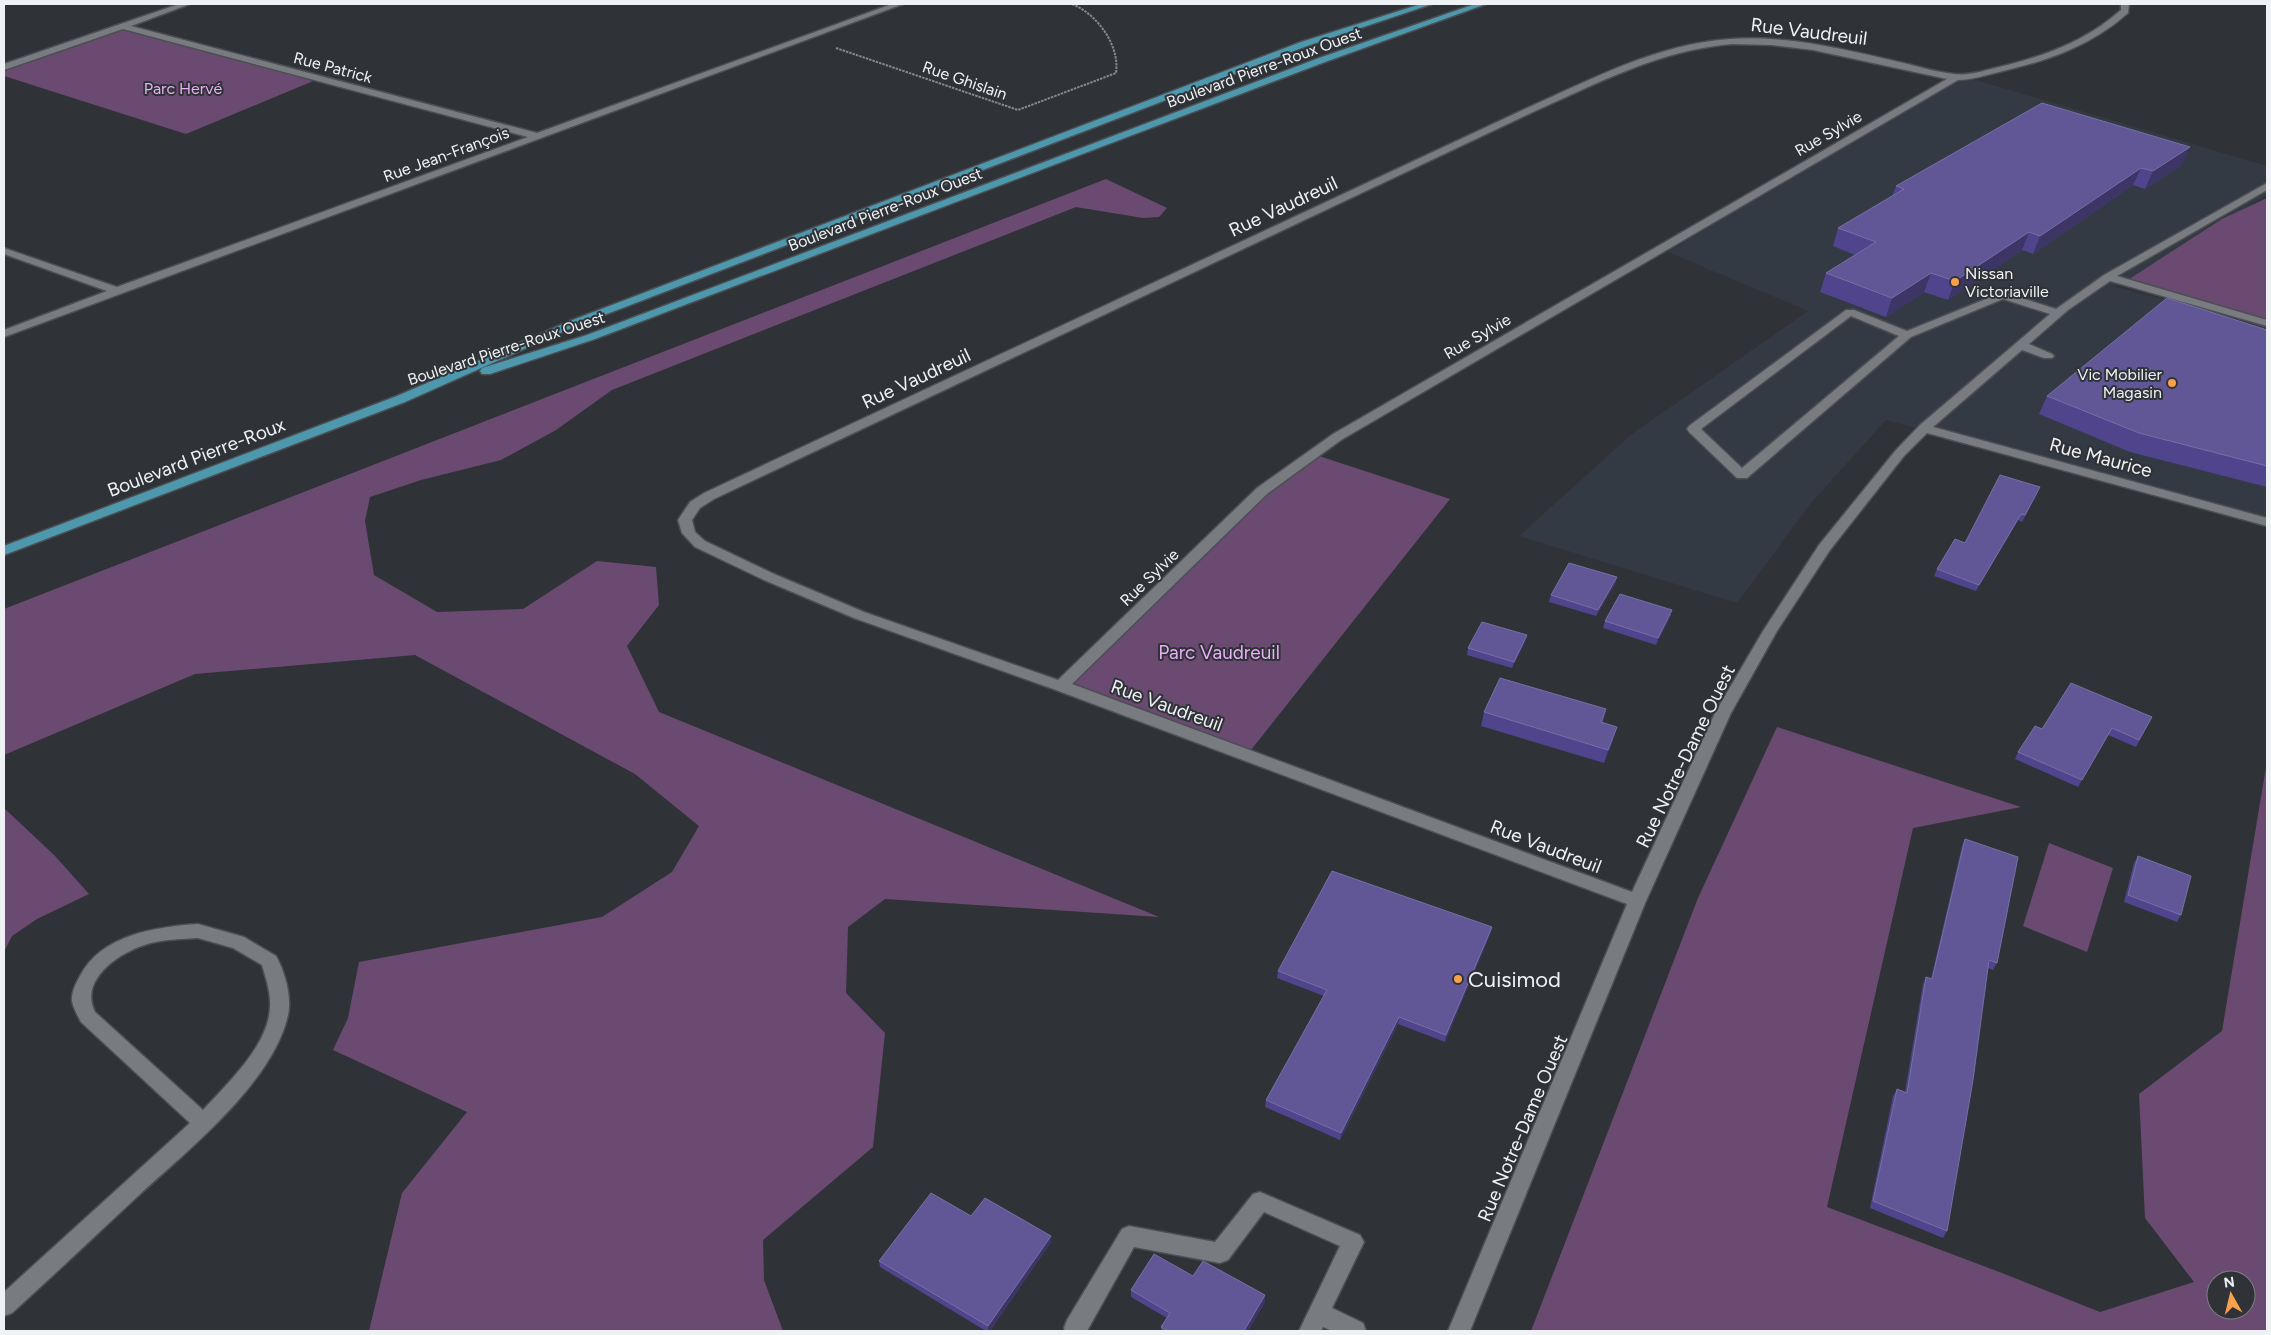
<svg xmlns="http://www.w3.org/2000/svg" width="2271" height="1335" viewBox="0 0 2271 1335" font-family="Figtree,sans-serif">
  <rect width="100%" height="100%" fill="#2f3337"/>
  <polygon fill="#333a44" points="1959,75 2267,166 2267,195 2115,287 2267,325 2267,520 1886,420 1811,503 1737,603 1519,536 1632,434 1808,311 1668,252"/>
  <g fill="#6b4a72" fill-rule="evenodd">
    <polygon points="122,26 318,79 186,134 4,76 4,67"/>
    <polygon points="1106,179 1167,208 1159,217 1143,218 1076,207 612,390 556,430 501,460 421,480 370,497 365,521 374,575 437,612 523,609 597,561 656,567 659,605 627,646 659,712 1159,917 885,899 848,927 846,993 885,1033 873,1147 763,1240 764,1280 783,1331 369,1331 402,1193 467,1112 333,1050 348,1018 359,962 602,917 672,872 699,826 635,774 415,655 195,674 4,755 4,609"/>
    <polygon points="2267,198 2267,328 2123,283 2222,219"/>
    <polygon points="1313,454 1450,499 1247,755 1061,686 1201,549"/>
    <path d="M1777 727 2021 807 1913 828 1827 1207 2002 1273 2100 1312 2194 1282 2145 1218 2139 1094 2222 1031 2267 761V1331H1531L1698 898ZM2216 1280H2246V1310H2216Z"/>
    <polygon points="4,808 55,856 89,894 37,919 12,936 4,952"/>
    <polygon points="2049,843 2113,868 2087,952 2023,926"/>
  </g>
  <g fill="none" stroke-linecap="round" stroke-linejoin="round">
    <g stroke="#4b4e52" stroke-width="3">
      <g id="minor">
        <polygon points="179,4 190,4 131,26 537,133 892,4 903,4 4,337 4,330 107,291 4,254 4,248 117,287 528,137 123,29 4,70 4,64"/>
        <path d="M2121 4H2129L2128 13C2091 46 2047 61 1999 72 1986 75 1972 80 1958 80L1341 440 1267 494 1072 684 1632 892 1715 713 1763 631 1819 545 1896 450 1920 425 2050 314 2003 299 1911 337 1747 478H1737L1689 432 1687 429 1689 426 1846 310H1854L1907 331 2003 292 2056 309 2104 275 2267 183V190L2117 276 2267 320V326L2110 281 2068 310 2029 344 2052 354 2054 356 2052 358H2044L2022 350 1933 427 2267 518V526L1927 433 1904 456 1830 550 1777 631 1731 713 1646 901 1470 1331H1448L1627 904 1056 690 854 618 764 580 695 547 682 533 678 520 690 502 704 493 1527 108C1592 79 1657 44 1730 39 1786 35 1844 49 1899 62 1917 66 1935 72 1954 74 1968 76 1982 71 1995 68 2042 57 2085 42 2121 10ZM1732 44 1772 45 1813 50 1947 79 1333 434 1257 488 1058 680 864 612 774 574 705 541 695 532 692 520 700 508 714 499 1533 112C1598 83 1660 50 1732 44ZM1851 316 1899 336 1742 468 1701 429Z"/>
        <path d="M198 924 244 937 276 956C285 972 292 997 288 1015 273 1083 187 1151 137 1197 95 1236 54 1275 12 1313L4 1316V1292L190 1123 81 1022C78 1016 73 1008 72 1001 71 993 76 983 80 976 102 934 156 927 198 924ZM198 938 233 948 262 965C266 979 271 993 270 1007 269 1045 227 1084 203 1110L95 1012C78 978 123 950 151 943 167 939 182 939 198 938Z"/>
        <polygon points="1260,1192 1360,1235 1364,1242 1332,1308 1363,1323 1366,1331 1332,1331 1323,1327 1321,1331 1299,1331 1340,1246 1264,1212 1228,1260 1220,1263 1134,1247 1087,1331 1065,1331 1064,1328 1067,1320 1122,1229 1129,1226 1215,1242 1253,1194"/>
      </g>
    </g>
    <g stroke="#4b4e52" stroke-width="3">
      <g id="major">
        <polygon points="1421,4 1432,4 1307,46 578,325 405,402 4,555 4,546 397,396 570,321 1301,42"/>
        <polygon points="1475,4 1486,4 1325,62 595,339 490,374 482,374 480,371 482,368 587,335 1319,58"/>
      </g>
    </g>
    <path stroke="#84878b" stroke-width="2" stroke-dasharray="2.5 1" stroke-linecap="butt" d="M836 48 1018 110 1116 73C1120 45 1097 14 1072 4"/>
    <use href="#minor" fill="#787c81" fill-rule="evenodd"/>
    <use href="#major" fill="#4d98ad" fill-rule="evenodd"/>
  </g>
  <g fill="#50448c">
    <polygon points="2182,165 2145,189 2133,185 2033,254 2022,250 1948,300 1924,292 1886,317 1820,292 1826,273 1855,255 1833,246 1838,228 1892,196 1896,186"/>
    <polygon points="2267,330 2267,487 2130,452 2039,414 2047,396"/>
    <polygon points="2037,494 2022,522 2018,520 1976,591 1934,576 1937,569 1965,543"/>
    <polygon points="1617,577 1615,584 1596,616 1549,602 1551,595"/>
    <polygon points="1672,610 1670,617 1656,645 1603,628 1605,621"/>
    <polygon points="1527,635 1525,642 1512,668 1467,655 1468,648"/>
    <polygon points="1606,709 1603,722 1613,740 1604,763 1481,726 1484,712"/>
    <polygon points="2152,717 2136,747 2108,735 2078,787 2015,759 2018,752 2042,729"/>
    <polygon points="1965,839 1997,963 1993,970 1988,968 1947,1231 1943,1238 1870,1208 1893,1096 1897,1089 1905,1092 1923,984 1926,977 1931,979 1962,846"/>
    <polygon points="2138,856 2181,915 2177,922 2124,902 2134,863"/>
    <polygon points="1492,927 1490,934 1445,1042 1398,1024 1340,1140 1265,1107 1266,1100 1324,996 1277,978 1278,971"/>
    <polygon points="971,1216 1051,1236 1051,1242 990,1331 986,1331 880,1267 879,1261"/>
    <polygon points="1193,1276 1265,1302 1248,1331 1161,1331 1161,1327 1167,1318 1131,1297 1131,1290"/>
  </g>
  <g fill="#3c3565">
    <polygon points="2190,147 2182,165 2145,189 2153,171"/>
    <polygon points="2141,168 2133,185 2033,254 2040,236"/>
    <polygon points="2029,232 2022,250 1948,300 1955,281"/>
    <polygon points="1931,273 1924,292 1886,317 1892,298"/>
    <polygon points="2021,514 2018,520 1976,591 1979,585"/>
    <polygon points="1617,577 1615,584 1596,616 1598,610"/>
    <polygon points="1672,610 1670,617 1656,645 1658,638"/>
    <polygon points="1527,635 1525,642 1512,668 1514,662"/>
    <polygon points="1617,727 1613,740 1604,763 1608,750"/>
    <polygon points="1492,927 1490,934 1445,1042 1446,1035"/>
    <polygon points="1399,1017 1398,1024 1340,1140 1341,1133"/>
    <polygon points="1051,1236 1051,1242 990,1331 988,1331 988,1326"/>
    <polygon points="1265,1295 1265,1302 1248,1331 1244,1331"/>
  </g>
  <g fill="#615797" stroke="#776fa6">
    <polygon points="2042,103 2190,147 2153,171 2141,168 2040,236 2029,232 1955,281 1931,273 1892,298 1826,273 1876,242 1838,228 1904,189 1896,186"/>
    <polygon points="2167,298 2267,330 2267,466 2139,433 2047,396"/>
    <polygon points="2000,475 2040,487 2025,515 2021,514 1979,585 1937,569 1955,539 1965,543"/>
    <polygon points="1569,563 1617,577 1598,610 1551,595"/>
    <polygon points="1620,594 1672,610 1658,638 1605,621"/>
    <polygon points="1482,622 1527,635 1514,662 1468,648"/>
    <polygon points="1500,678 1606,709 1601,722 1617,727 1608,750 1484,712"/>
    <polygon points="2071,683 2152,717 2139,740 2112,728 2082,780 2018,752 2035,726 2042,729"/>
    <polygon points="1965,839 2018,857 1997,963 1989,960 1973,1080 1947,1231 1873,1201 1897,1089 1907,1093 1926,977 1932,979"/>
    <polygon points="2138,856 2191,876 2181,915 2128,895"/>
    <polygon points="1332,871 1492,927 1446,1035 1399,1017 1341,1133 1266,1100 1327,990 1278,971"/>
    <polygon points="931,1193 971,1216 985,1198 1051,1236 988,1326 879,1261"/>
    <polygon points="1154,1254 1193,1276 1203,1261 1265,1295 1244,1331 1168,1331 1161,1327 1170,1313 1131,1290"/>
  </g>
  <g fill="#f9a04d" stroke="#2f3337" stroke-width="2">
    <circle cx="1955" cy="282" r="5"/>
    <circle cx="2172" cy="383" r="5"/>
    <circle cx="1458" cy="979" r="5"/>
  </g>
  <g text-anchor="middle" stroke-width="4" stroke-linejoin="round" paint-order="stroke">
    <g font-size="16" fill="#eff2f5" stroke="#2f3337">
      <text transform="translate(333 67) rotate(15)" y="6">Rue Patrick</text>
      <text transform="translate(1264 67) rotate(-20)" y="6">Boulevard Pierre-Roux Ouest</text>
      <text transform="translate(965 80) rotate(19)" y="6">Rue Ghislain</text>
      <text transform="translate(1828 133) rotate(-30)" y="6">Rue Sylvie</text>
      <text transform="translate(446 154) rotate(-20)" y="6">Rue Jean-François</text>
      <text transform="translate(885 209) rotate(-21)" y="6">Boulevard Pierre-Roux Ouest</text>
      <text transform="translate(1477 336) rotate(-30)" y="6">Rue Sylvie</text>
      <text transform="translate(506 348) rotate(-18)" y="6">Boulevard Pierre-Roux Ouest</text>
      <text transform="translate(1149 577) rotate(-44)" y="6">Rue Sylvie</text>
    </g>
    <g font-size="16" fill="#ebadf9" stroke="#2f3337">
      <text x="183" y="94">Parc Hervé</text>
    </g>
    <g font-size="16" fill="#eff2f5" stroke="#2f3337" text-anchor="start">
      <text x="1965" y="279">Nissan<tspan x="1965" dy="18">Victoriaville</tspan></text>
      <text x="2162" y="380" text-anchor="end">Vic Mobilier<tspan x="2162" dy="18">Magasin</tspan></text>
    </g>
    <g font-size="19" fill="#eff2f5" stroke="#2f3337">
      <text transform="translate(1809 31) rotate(7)" y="7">Rue Vaudreuil</text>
      <text transform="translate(1283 206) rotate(-25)" y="7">Rue Vaudreuil</text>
      <text transform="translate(916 378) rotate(-25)" y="7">Rue Vaudreuil</text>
      <text transform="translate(196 457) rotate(-21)" y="7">Boulevard Pierre-Roux</text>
      <text transform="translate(2101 457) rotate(15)" y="7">Rue Maurice</text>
      <text transform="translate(1167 705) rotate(20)" y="7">Rue Vaudreuil</text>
      <text transform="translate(1685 756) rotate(-64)" y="7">Rue Notre-Dame Ouest</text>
      <text transform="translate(1546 846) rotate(21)" y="7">Rue Vaudreuil</text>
      <text transform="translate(1522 1128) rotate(-67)" y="7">Rue Notre-Dame Ouest</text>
    </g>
    <g font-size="19" fill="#ebadf9" stroke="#2f3337">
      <text x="1219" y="659">Parc Vaudreuil</text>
    </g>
    <g font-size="22" fill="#eff2f5" stroke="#2f3337" text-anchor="start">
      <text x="1468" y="987">Cuisimod</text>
    </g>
  </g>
  <rect width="2271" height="1335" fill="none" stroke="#eff2f5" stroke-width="10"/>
  <g transform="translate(2231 1295) rotate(352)"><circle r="24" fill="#2f3337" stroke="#7c7f83"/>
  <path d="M0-4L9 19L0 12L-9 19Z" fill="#f9a04d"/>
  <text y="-8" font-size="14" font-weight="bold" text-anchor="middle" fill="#eff2f5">N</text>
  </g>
</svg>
